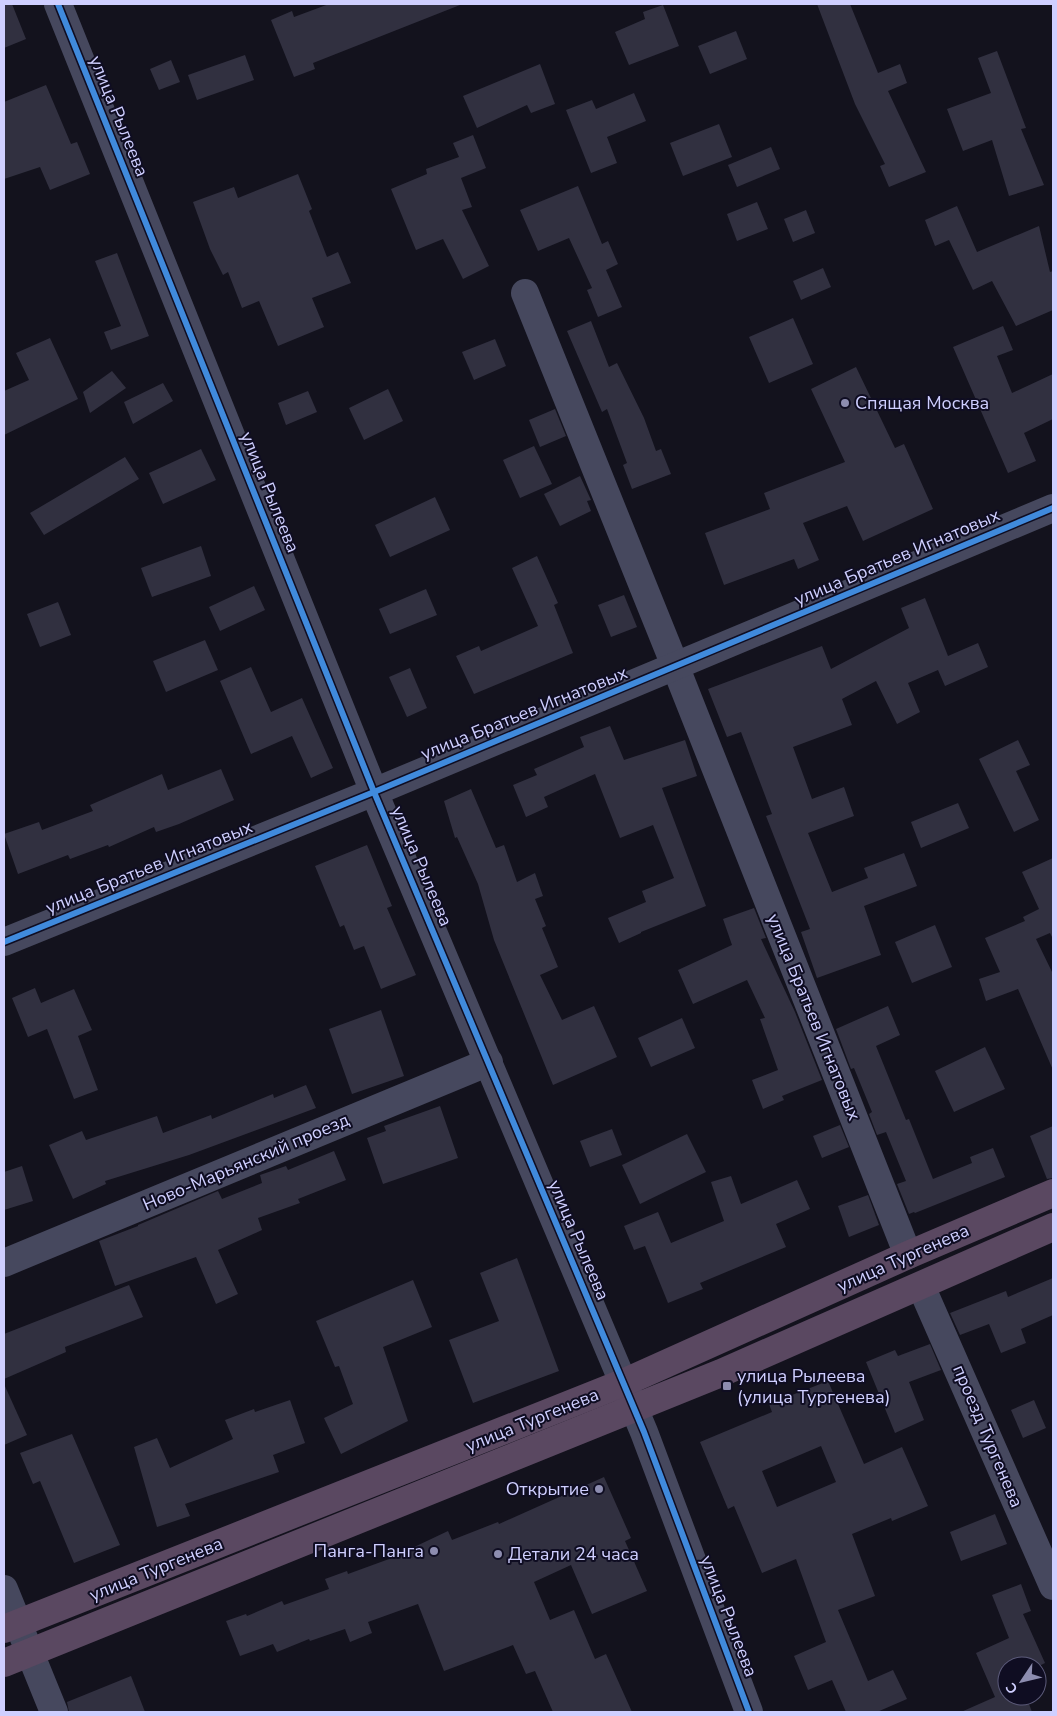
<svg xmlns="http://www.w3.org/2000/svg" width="1057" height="1716" viewBox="0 0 1057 1716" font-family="'Nunito Sans',sans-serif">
  <rect width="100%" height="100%" fill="#13121d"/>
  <g fill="#313040" fill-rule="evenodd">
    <polygon points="4,4 12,4 26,39 4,48"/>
    <polygon points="329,4 460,4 460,5 313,63 315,69 294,77 271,20 292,11 294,17"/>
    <polygon points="817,4 850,4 878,73 900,64 907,83 888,91 926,172 889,187 880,166 885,164 855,104"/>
    <polygon points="663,5 679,46 629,65 615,32 645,19 643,12"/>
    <polygon points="736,31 747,59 710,74 698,46"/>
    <polygon points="997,51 1026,128 1021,129 1044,185 1009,196 992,140 963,151 947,109 991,93 978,58"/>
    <polygon points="245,55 254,80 197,100 188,75"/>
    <polygon points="171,60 180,82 159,90 150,69"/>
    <polygon points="540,64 555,104 531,113 527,105 477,128 463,96"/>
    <polygon points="46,85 71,144 77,142 90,174 50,190 40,167 4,179 4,102"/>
    <polygon points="634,93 646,121 607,137 617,163 591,173 566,110 592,100 596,109"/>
    <polygon points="719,124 732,157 683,176 670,143"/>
    <polygon points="473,135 486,168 461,178 472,207 462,210 489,266 463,279 443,239 416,250 391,189 427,174 426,169 459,157 453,143"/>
    <polygon points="771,147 780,169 737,187 728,165"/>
    <polygon points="298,174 312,209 309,211 327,257 338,252 351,283 312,298 324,327 278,346 259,301 242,308 228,272 223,275 210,249 193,202 234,187 238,198"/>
    <polygon points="578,186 602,244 608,241 618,264 606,270 622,307 598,317 587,290 592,288 569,238 538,251 520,210"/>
    <polygon points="757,202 768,229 737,241 727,214"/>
    <polygon points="957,206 977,252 1039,226 1050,272 1053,271 1053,310 1016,326 992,281 973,290 949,240 935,246 925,220"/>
    <polygon points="806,210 815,233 793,242 784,219"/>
    <polygon points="117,253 149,336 111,350 104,332 121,326 95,261"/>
    <polygon points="823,268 831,287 801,300 793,281"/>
    <polygon points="793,318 813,364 769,383 749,337"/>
    <polygon points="591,321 609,367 617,363 644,418 656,451 661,449 671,474 632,489 623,465 627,463 607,409 602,412 567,331"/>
    <polygon points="1003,326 1013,350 997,356 1012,393 1053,374 1053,419 1024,433 1036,461 1008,473 953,347"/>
    <polygon points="50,338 78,399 4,435 4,391 29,380 16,353"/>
    <polygon points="495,339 506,366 474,380 462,352"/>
    <polygon points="856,367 895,448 904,444 933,509 863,541 847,506 803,523 819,560 798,569 794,559 724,585 705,533 770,509 764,493 845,462 811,389"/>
    <polygon points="112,371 126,388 90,413 83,392"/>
    <polygon points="163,383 173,401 133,424 124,402"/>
    <polygon points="388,389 403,421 364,440 349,408"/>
    <polygon points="308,391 317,412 286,425 278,403"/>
    <polygon points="555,409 566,436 540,447 529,420"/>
    <polygon points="534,446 552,484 520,498 503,460"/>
    <polygon points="201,449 216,480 163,504 149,473"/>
    <polygon points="125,457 139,479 44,535 30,513"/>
    <polygon points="580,476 591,500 587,501 591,511 560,526 544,494"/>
    <polygon points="435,497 450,530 390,557 375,525"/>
    <polygon points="201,546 211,576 152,597 141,568"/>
    <polygon points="537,556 558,603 554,605 573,653 474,694 456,656 479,646 481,651 538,626 512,568"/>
    <polygon points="254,586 265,610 220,631 209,607"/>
    <polygon points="426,589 437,615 390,634 379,609"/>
    <polygon points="624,595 637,627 611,637 598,605"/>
    <polygon points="925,598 948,656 978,643 988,667 945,686 938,670 908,683 920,712 897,724 876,681 842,699 852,725 793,747 812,799 844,787 854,816 808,833 832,892 868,878 864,868 904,853 917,886 864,906 881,955 817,978 801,932 810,929 766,816 772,814 741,732 727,737 708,689 822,646 831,669 909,628 901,608"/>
    <polygon points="58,602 71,635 40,647 27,614"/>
    <polygon points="205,640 218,670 166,692 153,661"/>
    <polygon points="251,667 271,712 302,698 333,768 311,778 292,736 251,754 220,681"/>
    <polygon points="410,668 427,708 407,717 389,677"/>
    <polygon points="610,726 624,760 685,740 697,776 662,788 706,906 641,932 641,933 619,943 608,918 646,902 642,891 674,878 653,825 620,838 595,774 544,797 548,807 526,817 513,785 537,775 534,769 584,747 580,737"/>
    <polygon points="1018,740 1030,765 1016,771 1039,820 1014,832 979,759"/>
    <polygon points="221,769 234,800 179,824 156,832 154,827 109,847 108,845 70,859 68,855 18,874 4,834 39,822 42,830 93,811 90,805 162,774 168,790"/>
    <polygon points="471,789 496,848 504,845 517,882 535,873 543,896 535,899 546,926 542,928 558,967 540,975 562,1020 594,1006 617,1057 553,1085 494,940 478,884 457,837 455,838 444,801"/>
    <polygon points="958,803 969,828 921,848 911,822"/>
    <polygon points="367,845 392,906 387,908 416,975 381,989 364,946 354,950 344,925 340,927 315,866"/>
    <polygon points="1053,858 1053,939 1050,933 1036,939 1053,974 1053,1070 1018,989 986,1001 979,979 1000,972 985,938 1025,921 1023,917 1039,909 1022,872"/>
    <polygon points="754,908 766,938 761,939 795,1012 822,1080 782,1096 784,1100 763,1109 752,1080 778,1070 760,1019 765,1018 747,980 693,1004 678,970 732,945 723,919"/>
    <polygon points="935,925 952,967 912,983 895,942"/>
    <polygon points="35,988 41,1003 74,989 92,1030 78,1036 98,1090 74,1099 47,1029 28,1037 12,998"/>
    <polygon points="888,1006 900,1035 876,1046 906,1120 909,1119 933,1179 972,1163 970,1157 993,1148 1005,1177 915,1213 914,1212 909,1214 897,1184 906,1181 886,1132 877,1135 869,1114 872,1112 854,1068 851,1069 836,1029"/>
    <polygon points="381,1010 404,1076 352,1094 329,1029"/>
    <polygon points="682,1018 695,1048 651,1067 638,1038"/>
    <polygon points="985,1047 1005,1089 954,1112 935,1071"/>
    <polygon points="306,1085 316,1108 189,1155 105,1181 106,1184 73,1199 49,1145 82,1131 86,1140 157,1116 163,1133 211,1115 212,1119 273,1094 274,1098"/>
    <polygon points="440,1106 458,1158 383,1184 367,1138 386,1131 384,1126"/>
    <polygon points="840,1125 849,1147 822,1158 813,1136"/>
    <polygon points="1053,1126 1053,1178 1047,1179 1030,1136"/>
    <polygon points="612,1129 622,1155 590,1167 580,1141"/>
    <polygon points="687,1134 706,1172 640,1204 622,1165"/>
    <polygon points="334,1151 346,1180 298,1199 300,1203 258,1218 262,1230 218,1250 238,1294 216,1304 196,1257 115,1286 99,1241 138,1226 138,1225 218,1191 222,1199 262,1183 260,1175 286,1166 288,1170"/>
    <polygon points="22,1166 33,1201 4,1210 4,1172"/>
    <polygon points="731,1176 741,1204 797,1180 810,1209 776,1224 786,1247 700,1283 703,1289 668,1303 645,1246 634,1250 624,1226 658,1212 671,1243 724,1221 711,1182"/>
    <polygon points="868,1195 879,1225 849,1237 838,1206"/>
    <polygon points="517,1258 559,1371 473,1403 449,1340 499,1321 480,1273"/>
    <polygon points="1053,1278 1053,1315 1021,1329 1026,1343 1001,1353 989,1324 960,1335 950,1313 1006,1291 1008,1297"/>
    <polygon points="413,1280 432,1327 383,1347 408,1421 341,1454 324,1418 353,1404 339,1366 335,1367 316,1321"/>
    <polygon points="129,1285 143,1317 65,1347 66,1352 4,1379 4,1334"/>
    <polygon points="930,1344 941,1370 909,1382 924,1420 895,1433 866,1362 895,1350 898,1356"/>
    <path d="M828 1381 864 1464 902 1447 928 1506 892 1521 891 1518 852 1534 875 1596 838 1610 868 1681 893 1670 907 1699 877 1712H846L832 1680 808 1690 794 1656 826 1642 796 1559 762 1573 734 1506 728 1509 700 1442 772 1412 769 1404ZM821 1446 836 1482 777 1507 762 1471Z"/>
    <polygon points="4,1384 27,1435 4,1445"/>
    <polygon points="290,1400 305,1443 273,1455 279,1472 185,1504 190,1516 157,1527 134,1447 157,1438 170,1468 233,1439 225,1420 254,1409 255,1412"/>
    <polygon points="1034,1400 1046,1428 1023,1438 1011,1410"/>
    <polygon points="72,1434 120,1545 74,1563 40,1481 33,1484 20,1453"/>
    <polygon points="604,1477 631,1538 625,1541 647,1591 592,1614 571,1565 534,1582 550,1620 574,1610 595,1659 606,1654 632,1712 553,1712 535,1671 526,1674 513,1645 444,1671 418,1604 368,1622 372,1633 350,1642 345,1629 310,1641 309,1639 277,1652 273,1644 240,1656 226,1621 246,1614 247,1616 282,1601 284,1605 329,1589 325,1579 347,1571 348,1574 411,1551 410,1549 448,1531 452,1540 498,1522 499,1524"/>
    <polygon points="995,1514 1007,1544 961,1561 950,1532"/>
    <polygon points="1021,1584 1031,1611 1023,1614 1045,1663 1037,1667 1007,1666 1007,1696 1026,1696 1032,1712 961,1712 995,1697 976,1653 1009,1638 992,1595"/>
    <polygon points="131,1676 145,1712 69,1712 67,1702"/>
  </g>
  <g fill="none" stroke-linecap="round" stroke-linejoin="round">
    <g stroke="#46485e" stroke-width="28">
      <polyline points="58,4 374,792 644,1432 749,1712"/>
      <polyline points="525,293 676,668 908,1255"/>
      <polyline points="4,942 374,792 1053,508"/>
      <polyline points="4,1263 489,1062"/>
      <polyline points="921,1286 1053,1586"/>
      <polyline points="4,1589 54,1712"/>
    </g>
    <g stroke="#5a4861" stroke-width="28">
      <polyline points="4,1629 623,1383 908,1255 1053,1193"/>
      <polyline points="4,1663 721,1373 1053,1227"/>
    </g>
    <g stroke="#0f0d22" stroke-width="9">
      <g id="cycleway">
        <polyline points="58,4 374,792 644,1432 749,1712"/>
        <polyline points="4,942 374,792 1053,508"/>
      </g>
    </g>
    <use href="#cycleway" stroke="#408adc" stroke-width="6"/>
  </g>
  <g fill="#8d8db0" stroke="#0f0d22" stroke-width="2">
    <circle cx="845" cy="403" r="5"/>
    <rect x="722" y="1381" width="10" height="10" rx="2.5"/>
    <circle cx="599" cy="1489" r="5"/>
    <circle cx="434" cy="1551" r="5"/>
    <circle cx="498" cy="1554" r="5"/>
  </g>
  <g text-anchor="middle" stroke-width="4" stroke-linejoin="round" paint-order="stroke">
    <g font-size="18" fill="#cfcfff" stroke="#0f0d22">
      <text transform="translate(119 116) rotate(68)" y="6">улица Рылеева</text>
      <text transform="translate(270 492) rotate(68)" y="6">улица Рылеева</text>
      <text transform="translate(897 557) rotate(-23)" y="6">улица Братьев Игнатовых</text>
      <text transform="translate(524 713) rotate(-22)" y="6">улица Братьев Игнатовых</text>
      <text transform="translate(422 866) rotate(67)" y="6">улица Рылеева</text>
      <text transform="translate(149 867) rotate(-22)" y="6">улица Братьев Игнатовых</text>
      <text transform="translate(814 1017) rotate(68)" y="6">улица Братьев Игнатовых</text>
      <text transform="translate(246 1162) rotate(-23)" y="6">Ново-Марьянский проезд</text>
      <text transform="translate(579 1240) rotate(67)" y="6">улица Рылеева</text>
      <text transform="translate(903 1258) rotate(-24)" y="6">улица Тургенева</text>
      <text transform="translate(532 1420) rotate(-22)" y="6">улица Тургенева</text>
      <text transform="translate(988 1436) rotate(67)" y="6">проезд Тургенева</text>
      <text transform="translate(156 1569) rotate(-22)" y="6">улица Тургенева</text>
      <text transform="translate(729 1616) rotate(69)" y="6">улица Рылеева</text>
    </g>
    <g font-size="18" fill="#cfcfff" stroke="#0f0d22" text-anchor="start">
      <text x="855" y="409">Спящая Москва</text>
      <text x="737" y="1382">улица Рылеева<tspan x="737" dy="21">(улица Тургенева)</tspan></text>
      <text x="589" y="1495" text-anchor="end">Открытие</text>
      <text x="424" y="1557" text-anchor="end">Панга-Панга</text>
      <text x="508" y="1560">Детали 24 часа</text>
    </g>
  </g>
  <rect width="1057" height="1716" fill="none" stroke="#cfcfff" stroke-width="10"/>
  <g transform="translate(1022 1681) rotate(235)"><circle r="24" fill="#0f0d22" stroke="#5c5b7a"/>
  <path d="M0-4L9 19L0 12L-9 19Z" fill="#8d8db0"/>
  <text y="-8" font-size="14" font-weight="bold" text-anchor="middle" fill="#cfcfff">С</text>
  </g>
</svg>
